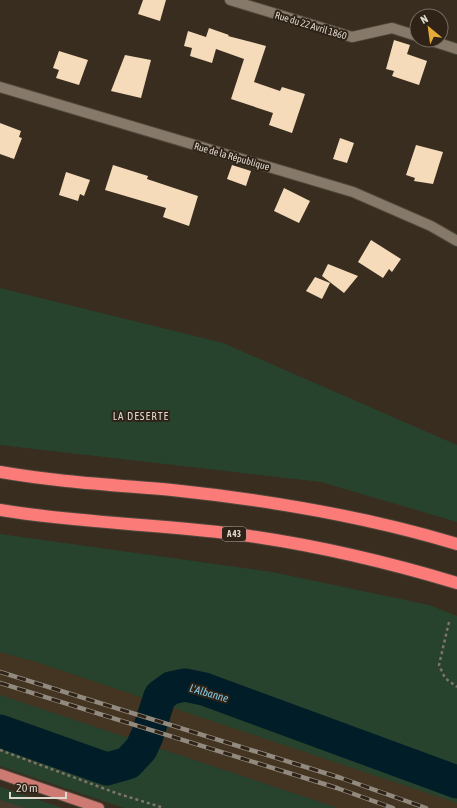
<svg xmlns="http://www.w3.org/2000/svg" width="457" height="808" viewBox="0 0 457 808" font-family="'Asap Condensed',sans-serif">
  <rect width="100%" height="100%" fill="#382d1f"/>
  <polygon fill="#473b2d" points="0,787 62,808 0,808"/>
  <polygon fill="#433522" points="0,652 36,662 444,798 457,803 457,808 338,808 0,695"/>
  <g fill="#28432d">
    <polygon points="0,288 223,343 457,445 457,522 321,482 0,445"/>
    <polygon points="0,534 272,572 429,605 457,616 457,803 36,662 0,652"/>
    <polygon points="0,695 338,808 124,808 0,766"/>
    <polygon points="0,787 62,808 26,808 0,800"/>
  </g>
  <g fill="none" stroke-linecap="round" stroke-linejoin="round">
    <polyline stroke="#001d28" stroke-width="33" points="0,731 107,769 128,763 141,749 147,736 160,696 171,688 185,685 204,689 457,782"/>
  </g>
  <g fill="#f5dbba">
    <polygon points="143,0 166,0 160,21 138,14"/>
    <polygon points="209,28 229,35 228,36 266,46 254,82 280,91 282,87 305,94 292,133 269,125 273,113 231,99 244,59 216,49 212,63 190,56 192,48 184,46 188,31 206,37"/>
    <polygon points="394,40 410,45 407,54 427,61 419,85 392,76 394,71 386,69"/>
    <polygon points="59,51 88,60 79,85 56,78 59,70 53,68"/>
    <polygon points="125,55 151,60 141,98 111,91"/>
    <polygon points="0,123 21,131 19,137 22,138 14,159 0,154"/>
    <polygon points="340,138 354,143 347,163 333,159"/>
    <polygon points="416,145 443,152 433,184 414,181 415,178 406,175"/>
    <polygon points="113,165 148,176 147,179 198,196 189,226 163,217 166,208 105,190"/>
    <polygon points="232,165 251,171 246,186 227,179"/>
    <polygon points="66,172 90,180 84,196 80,194 78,201 59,195"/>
    <polygon points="284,188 310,201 299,223 274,211"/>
    <polygon points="371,240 401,259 392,272 389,269 383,278 358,262"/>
    <polygon points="328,264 358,276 344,293 322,276"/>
    <polygon points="315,277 330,283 322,299 306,291"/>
  </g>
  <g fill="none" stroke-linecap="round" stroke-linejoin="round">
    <g stroke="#51483c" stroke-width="12">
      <g id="minor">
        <polyline points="230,0 352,37 392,28 417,36"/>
        <polyline points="429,40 457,49"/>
        <polyline points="0,87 353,192 431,226 457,241"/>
      </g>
    </g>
    <g stroke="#51483c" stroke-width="12">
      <polyline id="major" points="0,774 99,808"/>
    </g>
    <g stroke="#51483c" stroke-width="14">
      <g id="highway">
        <path d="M0 472C57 482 115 485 172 490 268 500 364 516 457 544"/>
        <path d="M0 510C78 523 157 524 235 534 311 544 384 561 457 583"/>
      </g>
    </g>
    <g stroke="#7e7569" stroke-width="2.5" stroke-dasharray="3 3" stroke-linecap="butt">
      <polyline points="449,622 439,665 445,678 457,687"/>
      <polyline points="0,750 116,793 164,808"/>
    </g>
    <use href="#minor" stroke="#867969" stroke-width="10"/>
    <use href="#major" stroke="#cc7a72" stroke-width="10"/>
    <use href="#highway" stroke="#fb7b78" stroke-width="12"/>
    <g stroke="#938a7f" stroke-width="4.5">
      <g id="rail">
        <polyline points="0,672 341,778 426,808"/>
        <polyline points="0,683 337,788 393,808"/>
      </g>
    </g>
    <use href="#rail" stroke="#2e2316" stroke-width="3" stroke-dasharray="9" stroke-linecap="butt"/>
  </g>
  <g text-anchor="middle" stroke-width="4" stroke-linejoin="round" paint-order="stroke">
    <rect fill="#2e2316" stroke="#aaa298" stroke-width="1" x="222" y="527" width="24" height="14" rx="3"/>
    <g font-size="9" font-weight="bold" fill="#dfd8cf">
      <text x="234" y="537">A 43</text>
    </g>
    <g font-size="10" fill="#dfd8cf" stroke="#2e2316">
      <text transform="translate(311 25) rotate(17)" y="4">Rue du 22 Avril 1860</text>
      <text transform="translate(232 156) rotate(16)" y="4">Rue de la République</text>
    </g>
    <g font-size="11" letter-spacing="1" fill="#dfd8cf" stroke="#2e2316">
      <text x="141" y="420">LA DESERTE</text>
    </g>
    <g font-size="11" font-style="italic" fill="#83cae7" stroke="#2e2316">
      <text transform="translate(209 693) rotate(16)" y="4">L'Albanne</text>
    </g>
  </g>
  <g transform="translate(429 28) rotate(331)"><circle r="19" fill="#2e2316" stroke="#756b60"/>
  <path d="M0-3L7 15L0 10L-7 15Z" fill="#e7ac37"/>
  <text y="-6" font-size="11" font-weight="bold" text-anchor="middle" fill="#dfd8cf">N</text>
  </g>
  <path d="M10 792v6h56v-6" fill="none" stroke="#dfd8cf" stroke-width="2"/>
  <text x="16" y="792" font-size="12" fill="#dfd8cf" stroke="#2e2316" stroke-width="3" paint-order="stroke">20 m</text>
</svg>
